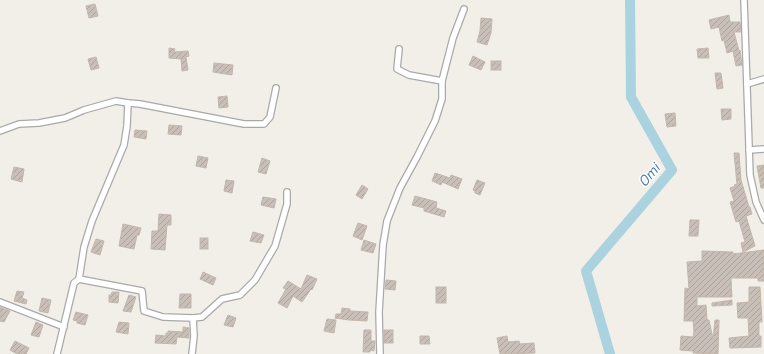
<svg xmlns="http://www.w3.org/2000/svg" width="764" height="354" viewBox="0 0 764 354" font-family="'Space Grotesk',sans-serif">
  <defs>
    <pattern id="building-hatch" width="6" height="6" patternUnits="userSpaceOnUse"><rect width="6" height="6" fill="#c7bfb8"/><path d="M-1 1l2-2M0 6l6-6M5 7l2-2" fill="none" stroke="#aba49e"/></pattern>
  </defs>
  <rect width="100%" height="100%" fill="#f2efe9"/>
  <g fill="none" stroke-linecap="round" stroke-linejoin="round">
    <polyline stroke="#aad3df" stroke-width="10" points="610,354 586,271 672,170 631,97 630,0"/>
  </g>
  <g fill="url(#building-hatch)" stroke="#c4b6ab">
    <polygon points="95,4 98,16 89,18 86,6"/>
    <polygon points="729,15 730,22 740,22 741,32 734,32 739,51 740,50 742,65 736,66 733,51 727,53 724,40 722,41 719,27 711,29 709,20"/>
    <polygon points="481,18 492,19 491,33 487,45 477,42 480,31"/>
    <polygon points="169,48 175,49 174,52 188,51 189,56 186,57 188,70 182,71 181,59 169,58"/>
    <polygon points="708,48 709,58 698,58 697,49"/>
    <polygon points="473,56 485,62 481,70 469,65"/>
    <polygon points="96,57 99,68 91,70 88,59"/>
    <rect x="491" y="61" width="10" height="9"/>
    <polygon points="214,63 233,65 232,75 213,72"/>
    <polygon points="715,73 721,73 723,88 717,89"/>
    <polygon points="227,96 228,107 219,108 218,97"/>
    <polygon points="721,109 731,109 731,119 722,120"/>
    <polygon points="675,113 676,126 667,127 665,114"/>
    <polygon points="169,125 182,126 181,135 168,134"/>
    <polygon points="135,130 147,131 146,139 134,137"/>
    <polygon points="734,153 739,153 741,180 749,207 750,207 752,214 746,216 755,246 743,252 741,243 745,242 739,221 736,222 730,202 734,201 730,188 735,186 734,185 737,184"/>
    <polygon points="198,156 208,158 206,168 196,166"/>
    <polygon points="262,158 270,161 266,174 258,172"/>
    <polygon points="764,165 764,188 761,188 757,166"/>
    <polygon points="14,167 24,169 22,182 11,179"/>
    <polygon points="435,173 450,178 451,175 462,179 458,189 442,182 441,185 432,181"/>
    <polygon points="226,180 234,181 232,193 224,191"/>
    <polygon points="477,180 485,183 480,195 475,193 475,191 473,190"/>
    <polygon points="362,185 368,189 362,199 356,195"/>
    <polygon points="415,196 437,202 436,208 446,211 444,217 424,211 424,208 412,205"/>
    <polygon points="263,197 276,199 274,208 261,205"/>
    <polygon points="159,214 171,215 171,225 167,225 165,250 151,249 152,231 158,231"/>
    <polygon points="690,220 699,220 698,236 689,236"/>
    <polygon points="358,223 367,226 362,240 353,236"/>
    <polygon points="123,224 141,228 139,235 137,235 134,249 119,246"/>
    <polygon points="253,232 264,235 261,243 250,241"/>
    <rect x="200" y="238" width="8" height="11"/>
    <polygon points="96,239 104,241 100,255 91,252"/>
    <polygon points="364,240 376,244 373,253 361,250"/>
    <polygon points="764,250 764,281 758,281 758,278 731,278 732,297 697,297 697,306 706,305 707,320 709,320 713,339 715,320 719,320 718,354 693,353 693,351 680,350 681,336 693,337 694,332 693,321 684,321 685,288 689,289 687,262 702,261 702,251 733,252 733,254"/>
    <polygon points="203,272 216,278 213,285 200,279"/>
    <polygon points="307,275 317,279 312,290 311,289 302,302 293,296 287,308 278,303 286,289 283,288 288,281 301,289"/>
    <polygon points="386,280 396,281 395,290 385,289"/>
    <rect x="436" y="287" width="10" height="16"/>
    <polygon points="749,287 760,287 762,322 759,322 759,336 761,336 761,347 730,348 729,338 749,336 748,318 738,318 737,303 749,302"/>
    <polygon points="17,291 24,292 22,298 27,300 26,304 14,301"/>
    <polygon points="112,292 119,292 118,303 109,302 109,295 111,295"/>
    <polygon points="180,294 191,294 191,308 179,308"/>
    <polygon points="129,295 136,297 131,312 123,311"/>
    <polygon points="42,298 51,300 48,313 39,311"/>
    <polygon points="732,300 732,305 712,306 712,303"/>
    <polygon points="0,307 10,311 4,322 0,321"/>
    <polygon points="342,308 350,309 350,311 368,312 367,321 349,320 335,318 336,314 341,314"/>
    <polygon points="76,312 88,315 85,325 77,323 77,321 73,320"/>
    <polygon points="228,315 236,318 233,327 224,325"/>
    <polygon points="327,319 336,320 334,333 324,331"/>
    <polygon points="36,322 43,325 39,337 31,335"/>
    <polygon points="119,322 129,323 128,334 116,332"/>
    <polygon points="183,327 189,328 189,338 177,337 176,344 155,343 156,335 166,336 166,333 168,333 168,331 183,332"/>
    <polygon points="364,330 371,330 371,341 375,341 374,351 370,350 370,352 363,352"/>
    <rect x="384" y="330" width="9" height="13"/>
    <polygon points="420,336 429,336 430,344 420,344"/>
    <polygon points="507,336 508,342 519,341 520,344 534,343 535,353 500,354 497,338"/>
    <polygon points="15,341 29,348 26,354 17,354 10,350"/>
  </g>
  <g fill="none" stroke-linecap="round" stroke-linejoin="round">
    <g stroke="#a9a9a9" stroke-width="8">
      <g id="minor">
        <polyline points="744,0 750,175 756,202 764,220"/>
        <polyline points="399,49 397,69 409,75 442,81"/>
        <polyline points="747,84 764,79"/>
        <polyline points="0,131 19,124 39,123 65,118 84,110 116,101 128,103 140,104 244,124 264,124 270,117 276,88"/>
        <polyline points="749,150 764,149"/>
        <polyline points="79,279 84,247 92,221 124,145 127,126 128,103"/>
        <polyline points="0,302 64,327"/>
        <polyline points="193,318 202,317 222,299 240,295 255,280 275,246 287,204 287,192"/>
        <polyline points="57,354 74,283 79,279 142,291 144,311 163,317 193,318 194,336 192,354"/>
        <polyline points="380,354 379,312 383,245 387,221 400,188 417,157 435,121 442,99 442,81 453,38 464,9"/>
      </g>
    </g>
    <use href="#minor" stroke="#fff" stroke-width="5.5"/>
  </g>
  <g text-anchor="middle" stroke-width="3" stroke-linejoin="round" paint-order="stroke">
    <g font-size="14" font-style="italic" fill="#4a7aab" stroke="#fff">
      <text transform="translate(649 175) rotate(-50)" y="5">Omi</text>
    </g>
  </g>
</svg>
